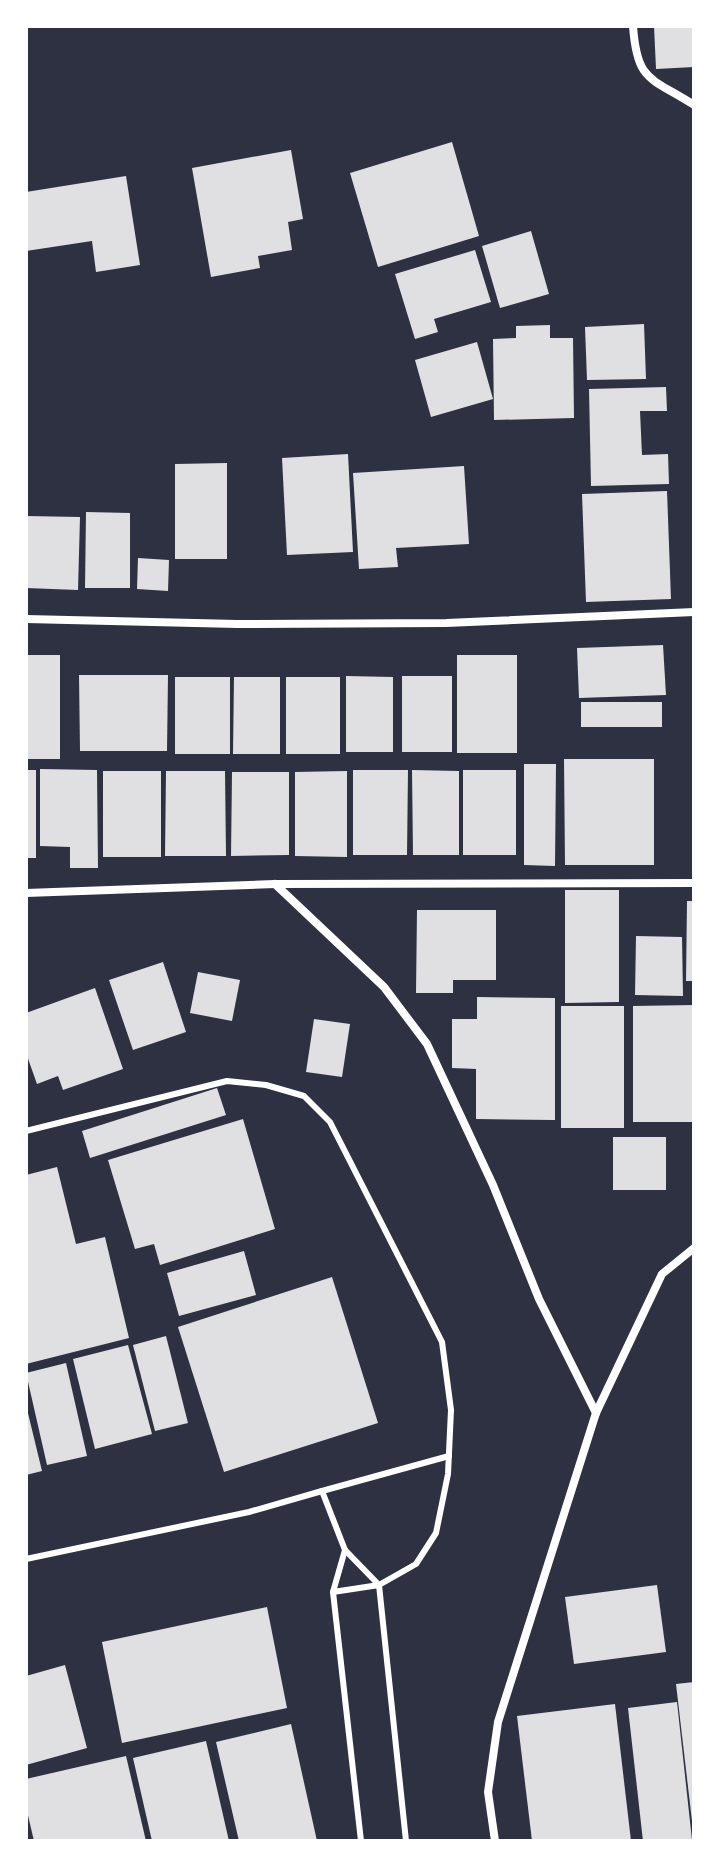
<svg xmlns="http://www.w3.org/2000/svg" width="720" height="1867" viewBox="0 0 720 1867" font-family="'DM Sans',sans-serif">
  <rect width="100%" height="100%" fill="#2d3142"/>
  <g fill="#e0e0e3">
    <polygon points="654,26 694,26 694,67 656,69"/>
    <polygon points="452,142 479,236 378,267 350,173"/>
    <polygon points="291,150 303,219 288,222 292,250 258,256 260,268 211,277 192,168"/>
    <polygon points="126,176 140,265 96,272 92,241 26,251 26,192"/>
    <polygon points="531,231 549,294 500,308 482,246"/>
    <polygon points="475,250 491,302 434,319 438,332 415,339 395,274"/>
    <polygon points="644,324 646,379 587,380 585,327"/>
    <polygon points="550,325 550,338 573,338 574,418 494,420 493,339 516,338 516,326"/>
    <polygon points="477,342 493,399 431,417 415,360"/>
    <polygon points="666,387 667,411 640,411 642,455 668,454 669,484 591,486 589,389"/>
    <polygon points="348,454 353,552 287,555 282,458"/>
    <polygon points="227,463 227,559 175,559 175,464"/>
    <polygon points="464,466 469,544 396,548 398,567 359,569 353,473"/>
    <polygon points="667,491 671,599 586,602 582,494"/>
    <polygon points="86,512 130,513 130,588 85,588"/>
    <polygon points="26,516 80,517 78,590 26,588"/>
    <polygon points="138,558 169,560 168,591 137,589"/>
    <polygon points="663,645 666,695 579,698 577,648"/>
    <rect x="26" y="655" width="34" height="104"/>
    <rect x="457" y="655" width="60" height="98"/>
    <polygon points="79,675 168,675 167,751 80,751"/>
    <polygon points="346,676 393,677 393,752 346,752"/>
    <rect x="402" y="676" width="50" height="76"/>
    <rect x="175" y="677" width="55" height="77"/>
    <polygon points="234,677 280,677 280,754 233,754"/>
    <rect x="286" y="677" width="54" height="77"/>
    <rect x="581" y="702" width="81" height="25"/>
    <polygon points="564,759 654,759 654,865 565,865"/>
    <polygon points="524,764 556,764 555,866 524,865"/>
    <polygon points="40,769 97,770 98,868 70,868 70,847 40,846"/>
    <rect x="26" y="770" width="10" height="88"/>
    <polygon points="353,770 408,770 407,855 353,855"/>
    <polygon points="412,770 459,771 459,855 413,855"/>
    <rect x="463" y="770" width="53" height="85"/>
    <rect x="103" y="771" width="58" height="86"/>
    <polygon points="166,771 225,771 226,856 165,856"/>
    <polygon points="347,771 347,857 295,856 295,772"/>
    <polygon points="232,772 289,772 289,855 231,856"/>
    <polygon points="565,890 619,890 619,1002 565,1003"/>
    <polygon points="687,901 694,901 694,981 686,981"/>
    <polygon points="417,910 496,910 496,980 453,980 453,993 416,993"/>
    <polygon points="636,936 682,937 683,996 635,995"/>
    <polygon points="163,962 186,1032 133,1050 109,980"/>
    <polygon points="198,972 240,980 232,1021 190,1013"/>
    <polygon points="95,988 123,1069 63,1090 58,1076 37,1084 26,1053 26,1013"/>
    <polygon points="477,997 555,998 555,1120 476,1119 476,1069 452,1068 452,1019 477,1019"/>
    <polygon points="694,1005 694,1122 633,1122 633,1006"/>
    <rect x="561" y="1006" width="63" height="122"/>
    <polygon points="314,1019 350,1024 342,1077 306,1072"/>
    <polygon points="217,1088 226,1115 90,1158 82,1131"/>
    <polygon points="243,1119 275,1229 160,1265 154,1244 135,1249 108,1160"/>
    <rect x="613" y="1137" width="53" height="53"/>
    <polygon points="57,1167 76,1244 105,1237 129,1338 26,1364 26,1175"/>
    <polygon points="244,1251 256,1295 179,1316 167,1273"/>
    <polygon points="332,1277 378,1423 224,1472 178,1327"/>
    <polygon points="166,1336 188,1423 155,1431 133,1345"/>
    <polygon points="128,1345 152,1434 95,1449 73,1359"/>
    <polygon points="66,1363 87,1456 47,1465 26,1373"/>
    <polygon points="26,1405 42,1471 26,1475"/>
    <polygon points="657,1585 666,1652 574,1664 565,1597"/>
    <polygon points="267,1607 287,1708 122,1743 102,1642"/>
    <polygon points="65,1665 87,1748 26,1765 26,1676"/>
    <polygon points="694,1682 694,1821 692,1821 676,1684"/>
    <polygon points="677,1702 692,1840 643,1841 628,1708"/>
    <polygon points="615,1704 631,1841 532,1841 517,1716"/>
    <polygon points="291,1724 317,1841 239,1841 216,1742"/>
    <polygon points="206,1741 229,1841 152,1841 133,1758"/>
    <polygon points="126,1756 146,1841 34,1841 26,1807 26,1779"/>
  </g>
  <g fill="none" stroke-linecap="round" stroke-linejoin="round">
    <g stroke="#fff" stroke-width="6">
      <polyline points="26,1131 227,1081 266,1085 304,1096 330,1122 442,1342 451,1410 448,1474 436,1533 416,1564 379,1585 333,1592"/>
      <polyline points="322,1491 449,1456"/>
      <polyline points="345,1550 333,1592 361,1841"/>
      <polyline points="26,1559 249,1512 322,1491 345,1550 379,1585 406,1841"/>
    </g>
    <g stroke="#fff" stroke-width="8">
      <path d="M633 26C637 82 650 77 694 105"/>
      <polyline points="26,619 237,624 446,623 694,612"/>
      <polyline points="275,884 384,987 427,1044 493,1185 539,1299 596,1413"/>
      <polyline points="26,893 275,884 694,883"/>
      <polyline points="495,1841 488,1792 498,1722 596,1413 662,1274 694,1248"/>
    </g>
  </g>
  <rect width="720" height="1867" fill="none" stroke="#ffffff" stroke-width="56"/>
</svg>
